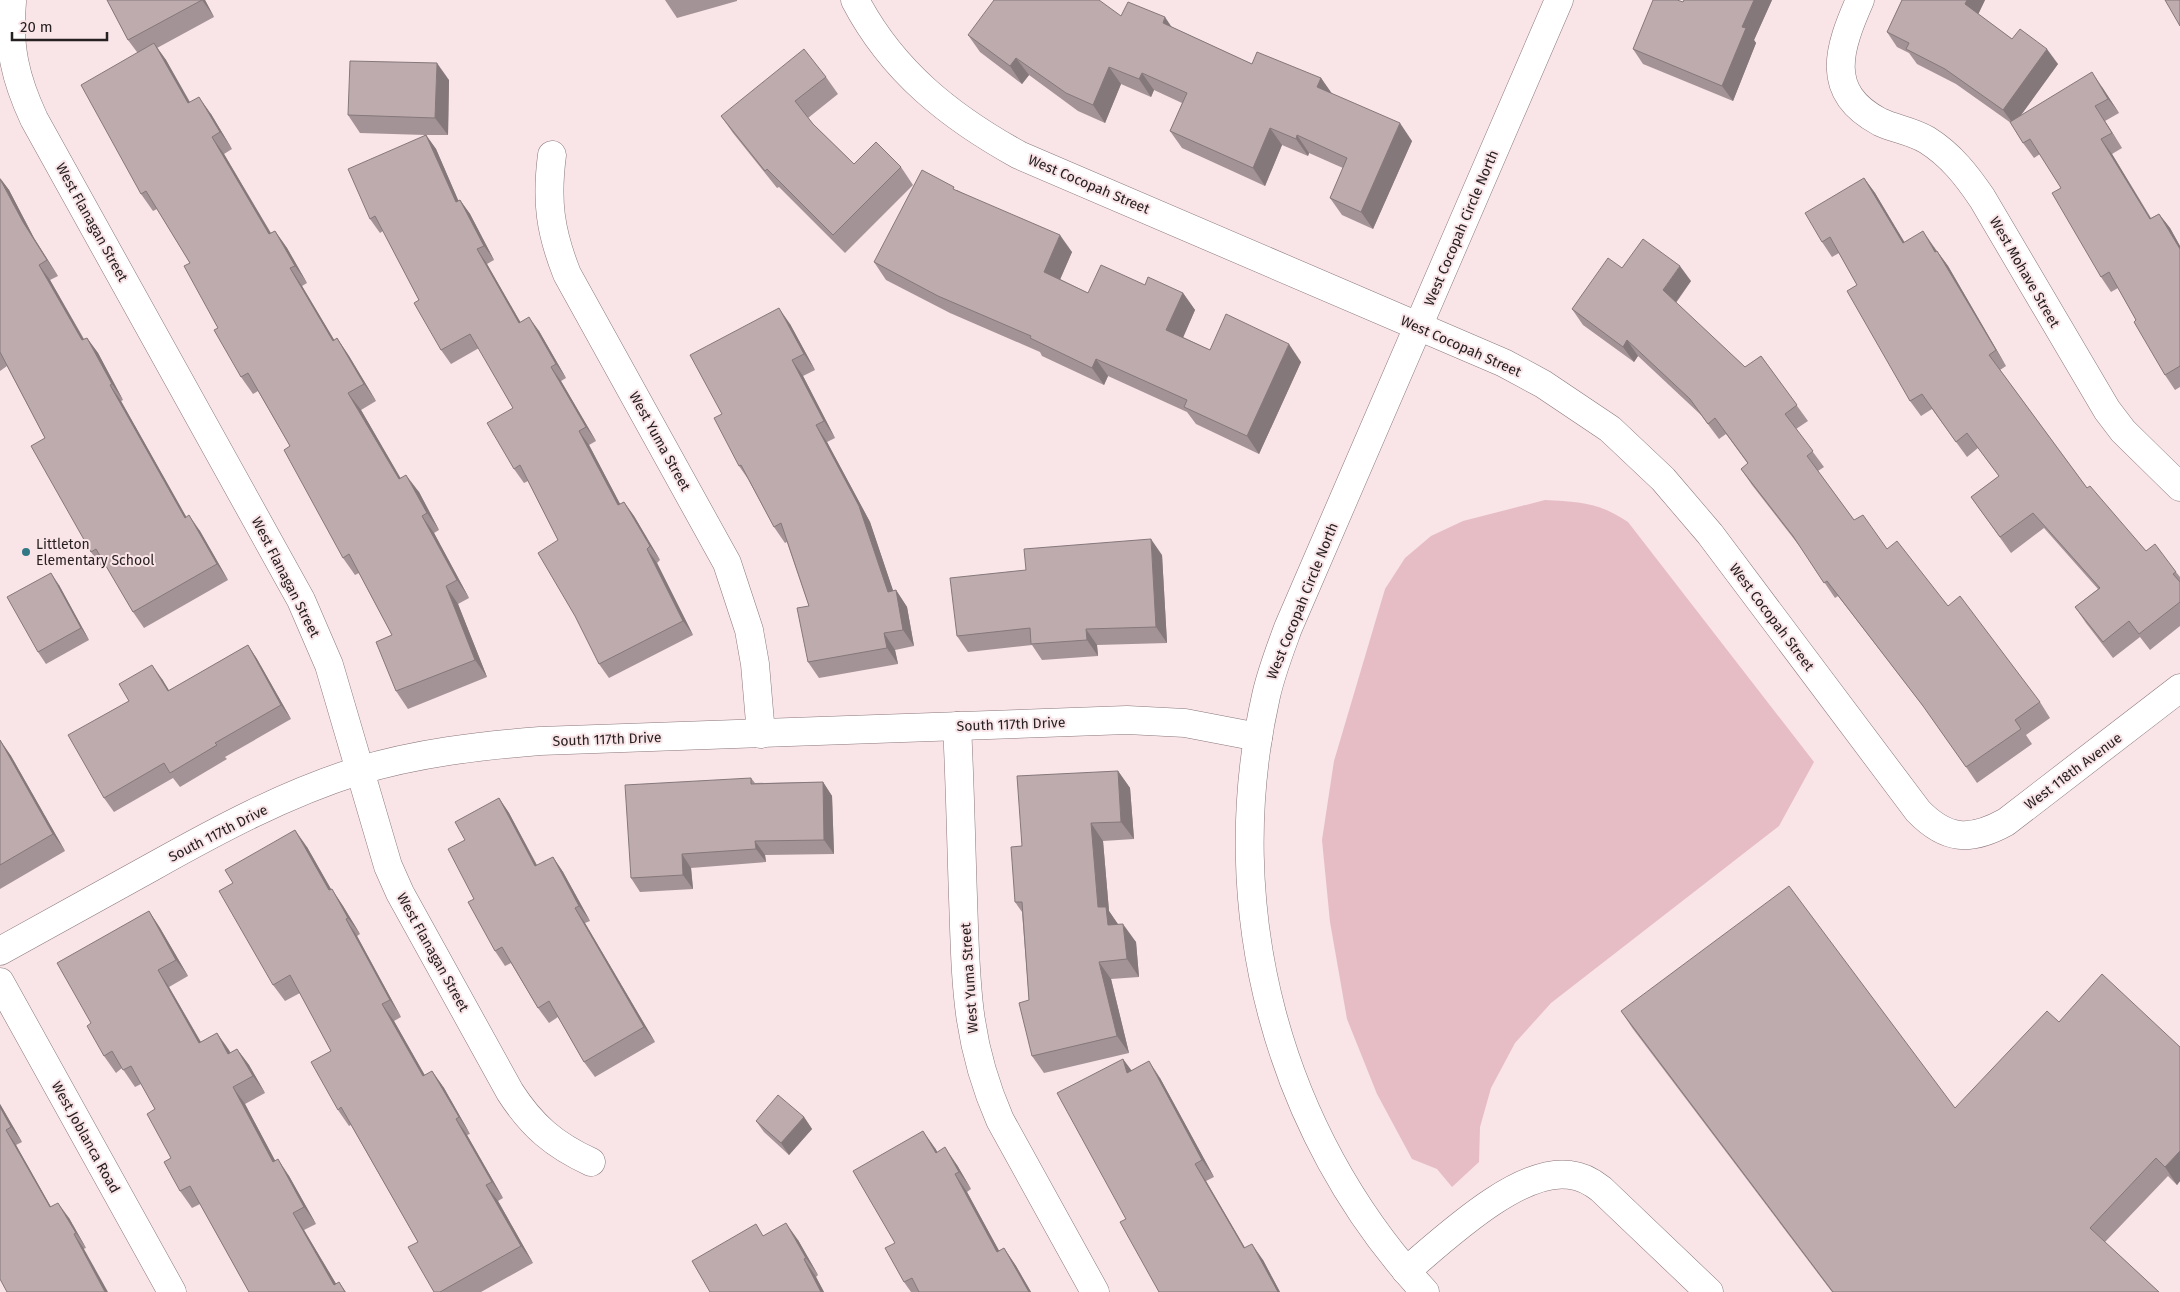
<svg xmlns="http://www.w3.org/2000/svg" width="2180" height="1292" viewBox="0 0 2180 1292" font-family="'Fira Sans',sans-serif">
  <rect width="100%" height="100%" fill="#f9e4e8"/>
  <path fill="#e6bdc5" d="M1545 500C1580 502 1598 502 1628 522L1814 762 1779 826 1551 1003 1515 1043 1491 1088 1480 1127 1479 1162 1452 1187 1437 1169 1412 1159 1377 1094 1347 1019 1330 922 1322 840 1334 761 1385 589 1405 558 1431 536 1463 521Z"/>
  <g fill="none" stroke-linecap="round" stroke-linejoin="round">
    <g stroke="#8a777a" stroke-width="29">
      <g id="minor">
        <path d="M855 0C892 71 950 117 1019 155L1504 363 1543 384 1610 429 1663 479 1710 534 1918 811C1946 840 1970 842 2006 822L2180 688"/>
        <path d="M1860 0C1839 48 1823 92 1880 122 1895 129 1912 131 1927 140 1951 155 1967 176 1982 198L2107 410 2123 431 2180 487"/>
        <path d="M12 2C8 47 15 78 34 119L301 600 329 665 388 866 400 893 510 1092C532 1126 554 1145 591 1162"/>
        <path d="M552 155C546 201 550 231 567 274L727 563 749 630 755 664 761 734"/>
        <path d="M957 726C960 783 961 840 963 897 966 981 965 1040 1000 1120L1095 1292"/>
        <path d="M0 951C51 923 101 895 152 867 218 830 285 794 358 771 417 753 478 746 540 741L1127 720 1185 723 1258 737"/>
        <polyline points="0,982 172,1292"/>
        <path d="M1406 1271C1443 1240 1519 1167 1570 1175 1582 1176 1592 1182 1601 1189L1709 1292"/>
        <path d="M1425 1292C1277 1132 1218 908 1266 696 1271 673 1280 650 1288 628L1559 0"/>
      </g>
    </g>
    <use href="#minor" stroke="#fff" stroke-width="28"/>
  </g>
  <g fill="#a39396">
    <polygon points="107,0 205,0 214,17 157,48 166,60 190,102 211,114 232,149 224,154 271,233 275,231 287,248 307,283 302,286 334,340 337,338 349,356 376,401 361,410 400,478 419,492 439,530 434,533 469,598 458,604 487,677 408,709 396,691 392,635 359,573 355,575 343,558 290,446 258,391 253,394 241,377 218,328 190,263 157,209 153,211 141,194 137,52 128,40"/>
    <polygon points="665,0 737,0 737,1 677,18"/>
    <polygon points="1684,0 1772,0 1754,40 1756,43 1733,101 1643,64 1633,49 1683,2"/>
    <polygon points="1902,0 1985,0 1978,14 2012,39 2058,64 2020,116 2102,87 2119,113 2105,121 2122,148 2112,154 2151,218 2159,214 2170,228 2180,246 2180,387 2175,390 2165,375 2136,320 2118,288 2111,292 2101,277 2061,188 2040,154 2034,158 2023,143 2011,123 1956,84 1917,64 1909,53 1897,47 1887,32"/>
    <polygon points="1121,16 1172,27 1252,64 1321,78 1331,93 1412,141 1373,229 1342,215 1330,198 1343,168 1309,153 1308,156 1282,145 1265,186 1182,148 1170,131 1182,103 1154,90 1151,97 1121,84 1105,123 1078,111 1029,75 1022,84 980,52 968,35"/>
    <polygon points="826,77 838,94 808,118 813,124 854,164 901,167 913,185 845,253 779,187 777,188 733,133 721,116"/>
    <polygon points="449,80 448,135 426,135 436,149 458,200 460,200 470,214 494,260 487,264 520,322 539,331 566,378 561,381 596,441 589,445 620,504 624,502 634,516 660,560 657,563 693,635 609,678 599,664 558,540 528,481 524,483 514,469 513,408 479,348 451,364 441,350 419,300 383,231 380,233 370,219 425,135 360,133 348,115"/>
    <polygon points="0,178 9,190 34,238 58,276 50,280 84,339 87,338 98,353 123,400 121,401 186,517 200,531 228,580 144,628 133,612 106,565 102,567 91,552 45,438 7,366 0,371"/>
    <polygon points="1864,178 1875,193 1904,242 1934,247 1948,266 2006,366 2000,370 2087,488 2146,551 2176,572 2180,577 2180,626 2150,650 2140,637 2113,658 2086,623 2075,607 2098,589 2044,528 2011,553 1971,497 1999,476 1978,448 1967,457 1932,409 1921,416 1910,401 1857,285 1839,253 1832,257 1822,242"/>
    <polygon points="957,190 1072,252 1060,279 1088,293 1145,285 1183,293 1195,310 1183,337 1210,350 1301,362 1259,454 1196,424 1187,412 1108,376 1104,385 1042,356 1040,352 950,313 886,280 874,262"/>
    <polygon points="1691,281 1676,303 1745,367 1761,356 1808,421 1796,429 1824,467 1818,471 1854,520 1887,549 1948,606 2040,702 2050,718 2026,735 2032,744 1977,783 1934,720 1838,596 1835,598 1801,548 1752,485 1741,469 1748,464 1726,434 1719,439 1701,415 1638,356 1634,362 1583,325 1572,309"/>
    <polygon points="790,324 815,370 803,376 835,438 827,442 870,522 893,591 896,590 907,607 914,646 895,650 898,664 819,678 808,662 809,606 787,542 785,543 774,527 748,479 739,466 722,414"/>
    <polygon points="1162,555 1167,643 1097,645 1098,656 1042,660 1032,645 968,652 957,636"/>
    <polygon points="59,585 89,640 46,664 38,652"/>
    <polygon points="248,645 257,659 291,719 225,757 227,759 180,787 173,778 114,812 104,798 129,701 162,679 169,691"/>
    <polygon points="0,740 11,756 65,851 0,889"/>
    <polygon points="1118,771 1130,788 1134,839 1103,841 1109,911 1118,925 1136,942 1139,977 1111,979 1129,1053 1044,1073 1032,1056 1029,1000 1022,912 1015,902 1022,846"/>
    <polygon points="751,778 755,783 823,782 832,796 834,854 765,855 766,862 691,868 693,889 640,892 631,878"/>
    <polygon points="499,798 509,813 537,865 553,857 563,872 590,921 585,923 655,1042 595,1077 584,1062 558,1017 549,1023 538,1008 511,963 505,966 495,951 465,840"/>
    <polygon points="307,847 331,889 343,906 360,934 357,936 401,1017 394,1021 425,1076 432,1071 444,1088 470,1134 467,1135 503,1198 498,1201 533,1263 481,1292 434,1292 418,1242 351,1125 349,1126 338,1110 331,1051 300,993 285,1001 273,985"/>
    <polygon points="149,911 160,928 188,976 169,987 201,1042 217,1033 230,1053 237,1049 249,1065 265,1093 245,1104 275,1161 289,1176 316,1224 304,1230 336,1284 339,1282 346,1292 249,1292 200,1204 192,1208 180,1191 171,1158 155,1109 141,1084 135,1087 122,1068 116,1073 104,1056 91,1023"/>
    <polygon points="1621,1011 1955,1108 2059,1022 2180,1047 2180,1181 2177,1185 2168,1176 2105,1242 2159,1292 1832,1292 1633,1029"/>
    <polygon points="1123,1059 1131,1071 1160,1078 1214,1177 1206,1181 1245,1248 1263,1260 1280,1292 1159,1292 1126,1219"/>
    <polygon points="0,1104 22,1142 16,1145 51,1207 69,1218 86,1248 0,1279"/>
    <polygon points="804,1117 812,1129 789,1155 764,1132 756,1121"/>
    <polygon points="935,1148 937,1152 957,1165 971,1189 967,1192 999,1251 1004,1248 1016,1266 1031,1292 911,1292 904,1282 895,1243"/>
    <polygon points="765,1235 798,1240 818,1275 816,1277 824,1292 710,1292"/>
  </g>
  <g fill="#85787a">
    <polygon points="202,0 205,0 214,17"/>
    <polygon points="1754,0 1772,0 1754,40 1756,43 1733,101 1722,86 1742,27"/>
    <polygon points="1967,0 1985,0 1976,19 1965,4"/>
    <polygon points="1165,17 1177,35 1163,23"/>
    <polygon points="154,43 166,60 200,121 188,103"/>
    <polygon points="2047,49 2058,64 2014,125 2003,110"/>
    <polygon points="1016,58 1029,75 1022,84 1010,66"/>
    <polygon points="437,63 449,80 448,135 435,118"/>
    <polygon points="1109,67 1121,84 1105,123 1093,105"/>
    <polygon points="2092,72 2102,87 2119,113 2108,99"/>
    <polygon points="1142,73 1154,90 1151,97 1139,79"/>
    <polygon points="1321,78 1333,95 1317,87"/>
    <polygon points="199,97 211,114 232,149 220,132"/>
    <polygon points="2095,106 2105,121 2122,148 2112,133"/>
    <polygon points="1400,123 1412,141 1373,229 1361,212"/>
    <polygon points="1270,128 1282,145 1265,186 1253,168"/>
    <polygon points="426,135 436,149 465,216 456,202"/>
    <polygon points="1297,135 1309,153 1308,156 1296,139"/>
    <polygon points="212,137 224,154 281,251 269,234"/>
    <polygon points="2101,139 2112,154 2160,234 2150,219"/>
    <polygon points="0,178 9,190 34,238 58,276 47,260 23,222"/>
    <polygon points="1864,178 1875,193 1914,258 1903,243"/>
    <polygon points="460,200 470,214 494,260 484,246"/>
    <polygon points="2159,214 2170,228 2180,246 2180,249"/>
    <polygon points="275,231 287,248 307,283 295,266"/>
    <polygon points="1923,231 1934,247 1946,268 1935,252"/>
    <polygon points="1060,235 1072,252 1056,289 1044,272"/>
    <polygon points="477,249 487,264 529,337 519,323"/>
    <polygon points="1937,251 1948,266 2006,366 1996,350"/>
    <polygon points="39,265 50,280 93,356 82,340"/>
    <polygon points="1680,266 1691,281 1673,306 1663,290"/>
    <polygon points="290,268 302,286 345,358 333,341"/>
    <polygon points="1183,293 1195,310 1179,347 1166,330"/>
    <polygon points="779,308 790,324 815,370 804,354"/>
    <polygon points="529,317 539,331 566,378 556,364"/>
    <polygon points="87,338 98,353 123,400 112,384"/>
    <polygon points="337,338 349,356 376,401 364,384"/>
    <polygon points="1627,340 1638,356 1634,362 1623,347"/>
    <polygon points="1289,344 1301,362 1259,454 1247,436"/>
    <polygon points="1096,359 1108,376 1104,385 1092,368"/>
    <polygon points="792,360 803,376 835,438 824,421"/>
    <polygon points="551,367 561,381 596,441 586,427"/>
    <polygon points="110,385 121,401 196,534 185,518"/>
    <polygon points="348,393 361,410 411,496 399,479"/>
    <polygon points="816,425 827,442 870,522 898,605 896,590 907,607 914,646 903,630 888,592"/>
    <polygon points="579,431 589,445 628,519 618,505"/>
    <polygon points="406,475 419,492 439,530 427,513"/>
    <polygon points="624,502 634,516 660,560 650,546"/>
    <polygon points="189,515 200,531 228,580 217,564"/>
    <polygon points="422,516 434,533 469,598 457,580"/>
    <polygon points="1151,539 1162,555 1167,643 1156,627"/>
    <polygon points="647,549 657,563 693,635 683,621"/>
    <polygon points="51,573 59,585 89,640 81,628"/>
    <polygon points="446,586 458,604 487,677 475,660"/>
    <polygon points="1086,629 1097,645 1098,656 1087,640"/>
    <polygon points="884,633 895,650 898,664 887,648"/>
    <polygon points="248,645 257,659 291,719 281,705"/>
    <polygon points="152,665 162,679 178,705 168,691"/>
    <polygon points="0,740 11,756 65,851 53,834"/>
    <polygon points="1118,771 1130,788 1134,839 1121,822"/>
    <polygon points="823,782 832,796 834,854 824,840"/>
    <polygon points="499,798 509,813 545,881 535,866"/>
    <polygon points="1091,823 1103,841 1109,911 1118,924 1120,943 1108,925 1098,907"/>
    <polygon points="295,830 307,847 341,907 329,890"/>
    <polygon points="755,841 765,855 766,862 756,849"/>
    <polygon points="682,854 691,868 693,889 683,875"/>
    <polygon points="553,857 563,872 590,921 579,906"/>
    <polygon points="332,889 343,906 360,934 348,918"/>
    <polygon points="575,908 585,923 655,1042 644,1027"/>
    <polygon points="149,911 160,928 188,976 176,960"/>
    <polygon points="346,919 357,936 401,1017 390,1000"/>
    <polygon points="1123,924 1136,942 1139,977 1127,959"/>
    <polygon points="1099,962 1111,979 1129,1053 1117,1036"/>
    <polygon points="158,970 169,987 211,1060 199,1043"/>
    <polygon points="382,1004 394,1021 435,1093 423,1076"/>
    <polygon points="217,1033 229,1050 240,1070 228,1054"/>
    <polygon points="237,1049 249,1065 265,1093 253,1076"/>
    <polygon points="1123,1059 1135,1075 1127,1073"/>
    <polygon points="1149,1061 1160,1078 1214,1177 1202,1160"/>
    <polygon points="432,1071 444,1088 470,1134 459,1117"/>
    <polygon points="233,1087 245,1104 285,1179 273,1162"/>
    <polygon points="0,1104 22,1142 11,1127 0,1107"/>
    <polygon points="804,1117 812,1129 789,1155 781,1143"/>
    <polygon points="456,1119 467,1135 503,1198 492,1182"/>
    <polygon points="6,1130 16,1145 60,1223 50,1207"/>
    <polygon points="923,1131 935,1148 948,1170 936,1153"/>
    <polygon points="945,1147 957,1165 971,1189 959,1172"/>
    <polygon points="2180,1151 2180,1181 2177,1185 2165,1167"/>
    <polygon points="278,1159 289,1176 316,1224 304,1207"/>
    <polygon points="1195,1164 1206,1181 1255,1265 1244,1248"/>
    <polygon points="955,1174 967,1192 1009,1269 997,1252"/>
    <polygon points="486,1185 498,1201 533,1263 521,1246"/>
    <polygon points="58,1203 69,1218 86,1248 76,1233"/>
    <polygon points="293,1213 304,1230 341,1292 334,1285"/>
    <polygon points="786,1223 798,1240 818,1275 806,1258"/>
    <polygon points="74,1234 84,1249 108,1292 105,1292"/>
    <polygon points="1252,1244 1263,1260 1280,1292 1278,1292"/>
    <polygon points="1004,1248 1016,1266 1031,1292 1029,1292"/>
    <polygon points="804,1259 816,1277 824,1292 821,1292"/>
  </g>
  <g fill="#beabae" stroke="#85787a">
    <polygon points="107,0 202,0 128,40"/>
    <polygon points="994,0 1099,0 1121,16 1128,2 1165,17 1163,23 1252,64 1257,52 1321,78 1317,87 1400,123 1361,212 1330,198 1347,158 1297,135 1296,139 1270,128 1253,168 1170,131 1187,93 1142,73 1139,79 1109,67 1093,105 1066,93 1016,58 1010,66 968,35"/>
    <polygon points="1653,0 1677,0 1683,2 1684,0 1754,0 1742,27 1746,28 1722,86 1633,49"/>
    <polygon points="1902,0 1967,0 1965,4 2012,39 2020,29 2047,49 2003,110 1945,69 1906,49 1909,43 1887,32"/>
    <polygon points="2165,0 2180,0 2180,26"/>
    <polygon points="154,43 188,103 199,97 220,132 212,137 269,234 275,231 295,266 290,268 333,341 337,338 364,384 348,393 399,479 406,475 427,513 422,516 457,580 446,586 475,660 396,691 376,642 392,635 349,554 343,558 284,450 290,446 248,373 241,377 214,330 218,328 184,266 190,263 146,191 141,194 81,85"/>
    <polygon points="804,49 826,77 795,101 813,124 854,164 876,142 901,167 833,235 767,169 765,171 721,116"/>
    <polygon points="350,61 437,63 435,118 348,115"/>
    <polygon points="2092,72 2108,99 2095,106 2112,133 2101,139 2150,219 2159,214 2180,249 2180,366 2165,375 2134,322 2136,320 2109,272 2101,277 2052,193 2061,188 2030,139 2023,143 2010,122"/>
    <polygon points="426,135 456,202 460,200 484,246 477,249 519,323 529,317 556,364 551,367 586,427 579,431 618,505 624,502 650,546 647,549 683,621 599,664 575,616 538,553 558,540 520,465 514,469 487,423 513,408 470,334 441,350 414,303 419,300 375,216 370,219 348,169"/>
    <polygon points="922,170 954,187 953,189 1060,235 1044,272 1088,293 1101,265 1145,285 1148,277 1183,293 1166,330 1210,350 1226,314 1289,344 1247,436 1184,407 1187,400 1096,359 1092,368 1030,338 1031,336 938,296 874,262"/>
    <polygon points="1864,178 1903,243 1923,231 1935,252 1937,251 1996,350 1989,355 2087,488 2090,486 2146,551 2155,544 2176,572 2173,574 2180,582 2180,602 2139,634 2129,621 2103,642 2075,607 2100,588 2033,513 2000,537 1971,497 1999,476 1967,433 1956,442 1922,394 1910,401 1847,291 1857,285 1830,237 1822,242 1805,213"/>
    <polygon points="0,179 23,222 47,260 39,265 82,340 87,338 112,384 110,385 185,518 189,515 217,564 133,612 96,549 91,552 31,446 45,438 0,352"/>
    <polygon points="1643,239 1680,266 1663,290 1745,367 1761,356 1797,405 1785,414 1813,451 1807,456 1854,520 1863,515 1887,549 1897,541 1948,606 1960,596 2040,702 2015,720 2021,729 1966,767 1923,706 1827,581 1824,583 1793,536 1741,469 1748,463 1715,418 1708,424 1690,399 1627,340 1623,347 1572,309 1608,258 1622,268"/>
    <polygon points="779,308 804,354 792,360 824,421 816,425 859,506 888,592 896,590 903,630 884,633 887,648 808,662 797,608 809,606 781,523 774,527 741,465 739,466 714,418 722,414 690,355"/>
    <polygon points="1151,539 1156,627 1086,629 1087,640 1031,644 1030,628 957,636 950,578 1026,570 1024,549"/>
    <polygon points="51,573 81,628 38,652 7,597"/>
    <polygon points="248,645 281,705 215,743 217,745 170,773 164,763 104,798 68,735 129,701 119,684 152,665 168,691"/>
    <polygon points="0,740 53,834 0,865"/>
    <polygon points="1118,771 1121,822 1091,823 1098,907 1106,907 1108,925 1123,924 1127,959 1099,962 1117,1036 1032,1056 1019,1003 1029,1000 1022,902 1015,902 1011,847 1022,846 1017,776"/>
    <polygon points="751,778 751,784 823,782 824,840 755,841 756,849 682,854 683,875 631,878 625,785"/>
    <polygon points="499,798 535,866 553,857 579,906 575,908 644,1027 584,1062 549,1001 538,1008 502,947 495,951 468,902 474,899 448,849 465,840 455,822"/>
    <polygon points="295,830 329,890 332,889 348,918 346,919 390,1000 382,1004 423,1076 432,1071 459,1117 456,1119 492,1182 486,1185 521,1246 440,1292 434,1292 408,1247 418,1242 341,1107 338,1110 311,1062 331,1051 290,975 273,985 219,891 233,883 225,870"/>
    <polygon points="1789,886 1955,1108 2047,1011 2059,1022 2102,974 2180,1047 2180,1151 2165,1167 2156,1158 2090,1228 2159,1292 1833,1292 1621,1011"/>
    <polygon points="149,911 176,960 158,970 199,1043 217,1033 228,1054 237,1049 253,1076 233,1087 273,1162 278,1159 304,1207 293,1213 334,1285 339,1282 345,1292 249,1292 190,1186 180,1191 164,1162 171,1158 147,1114 155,1109 131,1066 123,1070 112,1051 104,1056 87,1026 91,1023 57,963"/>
    <polygon points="1123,1059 1127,1073 1149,1061 1202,1160 1195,1164 1244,1248 1252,1244 1278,1292 1159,1292 1120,1222 1126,1219 1057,1093"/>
    <polygon points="778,1095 804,1117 781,1143 756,1121"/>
    <polygon points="0,1107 11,1127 6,1130 50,1207 58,1203 76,1233 74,1234 105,1292 7,1292 0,1279"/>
    <polygon points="923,1131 936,1153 945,1147 959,1172 955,1174 997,1252 1004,1248 1029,1292 919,1292 912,1278 904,1282 885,1248 895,1243 853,1171"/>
    <polygon points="786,1223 806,1258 804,1259 821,1292 710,1292 692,1261 756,1224 763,1236"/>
  </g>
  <circle fill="#317784" stroke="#f9e4e8" stroke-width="2" cx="26" cy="552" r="5"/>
  <g text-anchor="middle" stroke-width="4" stroke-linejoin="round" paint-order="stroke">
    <g font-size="14" fill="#272021" stroke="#f9e4e8">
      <text transform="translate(1089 184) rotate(23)" y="5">West Cocopah Street</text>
      <text transform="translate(92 222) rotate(61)" y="5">West Flanagan Street</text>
      <text transform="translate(1461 228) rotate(-67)" y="5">West Cocopah Circle North</text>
      <text transform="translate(2025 272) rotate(60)" y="5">West Mohave Street</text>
      <text transform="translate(1461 346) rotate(24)" y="5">West Cocopah Street</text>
      <text transform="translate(660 441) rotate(61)" y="5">West Yuma Street</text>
      <text transform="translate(286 577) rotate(63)" y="5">West Flanagan Street</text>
      <text transform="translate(1302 601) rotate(-68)" y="5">West Cocopah Circle North</text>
      <text transform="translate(1772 617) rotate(53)" y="5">West Cocopah Street</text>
      <text transform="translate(1011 724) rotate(-2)" y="5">South 117th Drive</text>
      <text transform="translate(607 739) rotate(-2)" y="5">South 117th Drive</text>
      <text transform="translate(2073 771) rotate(-37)" y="5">West 118th Avenue</text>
      <text transform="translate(218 833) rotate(-27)" y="5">South 117th Drive</text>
      <text transform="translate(433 952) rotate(61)" y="5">West Flanagan Street</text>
      <text transform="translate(969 978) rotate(-94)" y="5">West Yuma Street</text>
      <text transform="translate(86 1137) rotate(61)" y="5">West Joblanca Road</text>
    </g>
    <g font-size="14" fill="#272021" stroke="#f9e4e8" text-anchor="start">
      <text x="36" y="549">Littleton<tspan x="36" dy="16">Elementary School</tspan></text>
    </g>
  </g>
  <path d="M12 32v8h95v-8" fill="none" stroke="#272021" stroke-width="2.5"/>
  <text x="20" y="32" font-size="15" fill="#272021" stroke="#f9e4e8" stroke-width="4" paint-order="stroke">20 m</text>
</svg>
